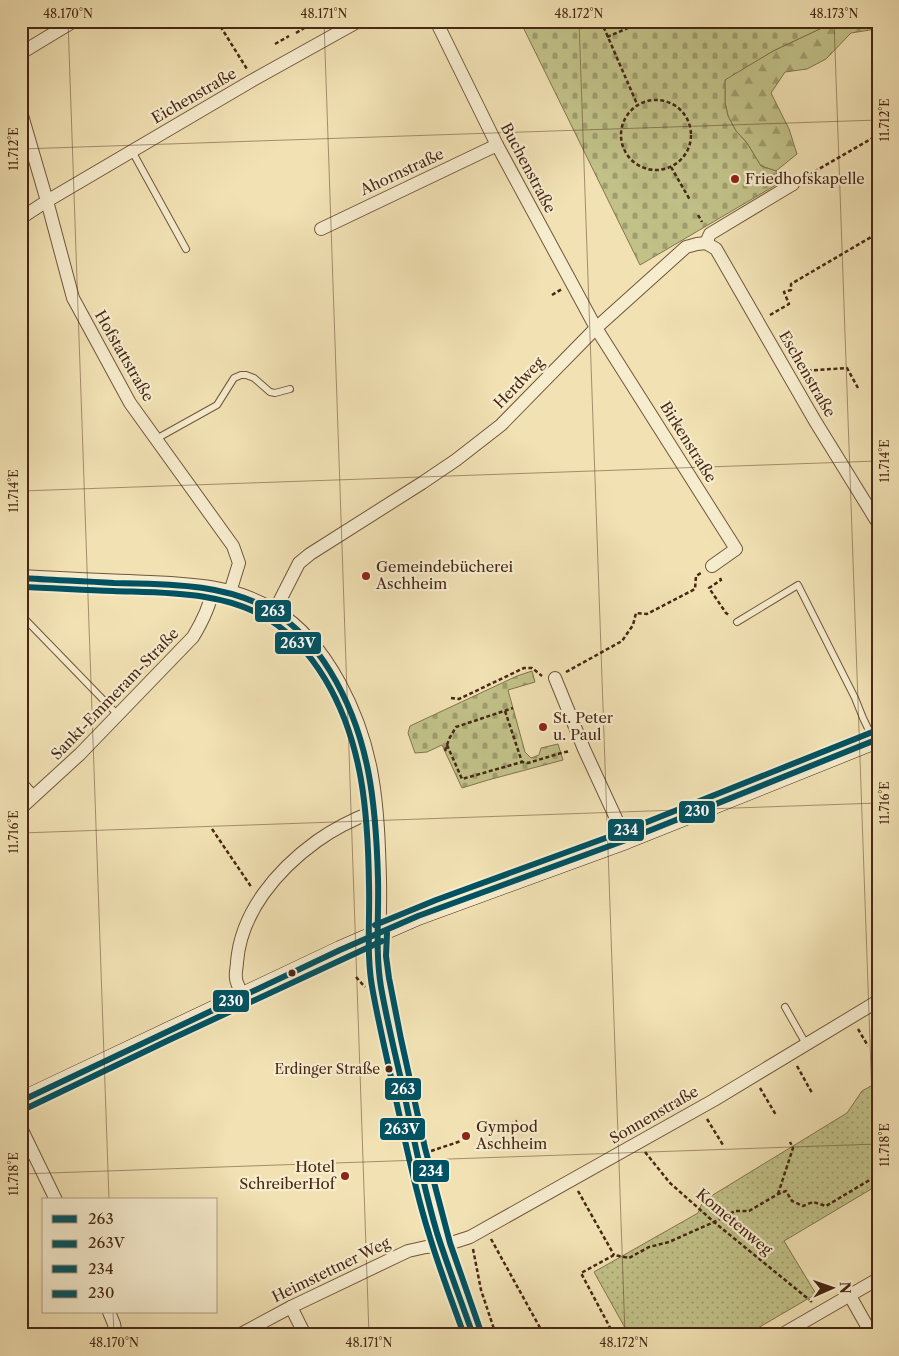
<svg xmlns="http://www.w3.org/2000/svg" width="899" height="1356" viewBox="0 0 899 1356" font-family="'Libre Caslon Text',serif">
  <defs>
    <pattern id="grass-dots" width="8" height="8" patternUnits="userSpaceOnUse" patternTransform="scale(1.25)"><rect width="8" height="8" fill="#c1c188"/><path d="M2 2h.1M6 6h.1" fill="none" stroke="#9f9d6e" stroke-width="1.8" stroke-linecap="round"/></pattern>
    <pattern id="forest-firs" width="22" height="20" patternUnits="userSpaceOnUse" patternTransform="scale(1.25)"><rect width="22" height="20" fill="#c1c188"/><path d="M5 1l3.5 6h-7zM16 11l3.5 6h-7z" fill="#9f9d6e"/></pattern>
    <pattern id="cemetery-stones" width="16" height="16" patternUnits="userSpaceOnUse" patternTransform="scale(1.25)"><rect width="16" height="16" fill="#c1c188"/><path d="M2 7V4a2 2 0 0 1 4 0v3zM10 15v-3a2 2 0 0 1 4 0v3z" fill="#9f9d6e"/></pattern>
  </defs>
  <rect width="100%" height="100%" fill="#f1e1b3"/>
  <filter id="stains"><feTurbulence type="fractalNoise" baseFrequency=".004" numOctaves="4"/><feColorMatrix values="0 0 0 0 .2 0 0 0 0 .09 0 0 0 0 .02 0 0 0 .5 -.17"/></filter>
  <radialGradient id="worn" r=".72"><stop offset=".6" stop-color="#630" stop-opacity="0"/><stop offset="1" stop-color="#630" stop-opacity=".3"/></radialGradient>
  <polygon fill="url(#grass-dots)" stroke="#84744e" points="878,1082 878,1185 784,1241 816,1294 746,1335 629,1335 594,1272 698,1213 703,1201 847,1113 862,1091"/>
  <polygon fill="url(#forest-firs)" stroke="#84744e" points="831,21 878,21 878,27 876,29 851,33 826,59 807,69 785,72 771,93 789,129 797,154 776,171 761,166 747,143 736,131 728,116 725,102 725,79 773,51 826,26"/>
  <g fill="url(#cemetery-stones)" stroke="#84744e">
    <polygon points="520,21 831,21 826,26 773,51 725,80 725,102 728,116 736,131 747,143 761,166 776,171 781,182 640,265"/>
    <polygon points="532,671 535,682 508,690 525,752 531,758 539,755 541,748 558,744 563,760 488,780 462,788 442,745 427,752 415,753 408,733 410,726 517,676"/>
  </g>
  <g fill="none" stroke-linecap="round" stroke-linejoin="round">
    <g stroke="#72563c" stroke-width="8">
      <g id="service">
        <polyline points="132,151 186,249"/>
        <polyline points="156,439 217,405 234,378 241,375 246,375 254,378 270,392 275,393 290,389"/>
        <polyline points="21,615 118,715"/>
        <polyline points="737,622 798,585 855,698 863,718 873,739"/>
        <polyline points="21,779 35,795"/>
        <polyline points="785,1007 806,1044"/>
      </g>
    </g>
    <g stroke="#72563c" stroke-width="14">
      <g id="minor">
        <polyline points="436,21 497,145 596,328 736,549 712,566"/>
        <polyline points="21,53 74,21"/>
        <polyline points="21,112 47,201 73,298 130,403 233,546 239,563 230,592"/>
        <polyline points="21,218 47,201 253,80 359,21"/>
        <polyline points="321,229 497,145"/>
        <polyline points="706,243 716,249 815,421 878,523"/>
        <polyline points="274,612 299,563 310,554 422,483 456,460 501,425 596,328 686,247 697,244 706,243 710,234 793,184"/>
        <polyline points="555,678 584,749 626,840"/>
        <path d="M21 808 80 754 193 637C202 622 210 606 213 589"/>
        <path d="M243 996C241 990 236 984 236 978 235 973 237 967 237 962 241 912 277 870 317 841 335 828 354 819 374 811"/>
        <polyline points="21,1128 56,1200"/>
        <polyline points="850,1296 872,1335"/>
        <polyline points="291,1307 305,1335"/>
        <polyline points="109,1312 114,1324 116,1335"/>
        <polyline points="239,1335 291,1307 408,1251 426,1247 442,1246 470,1237 714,1100 878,1001"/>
        <polyline points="781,1335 878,1279"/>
      </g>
    </g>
    <g stroke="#72563c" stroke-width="18">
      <path id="tertiary" d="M21 578C57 580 93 582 129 583 181 586 228 584 274 612 326 643 360 718 370 776 376 810 377 845 378 879 379 915 375 951 381 987 390 1031 400 1074 409 1118 419 1161 428 1205 442 1247 452 1277 463 1306 473 1335"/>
    </g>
    <g stroke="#482714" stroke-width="19">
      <polyline id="secondary" points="21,1101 340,950 418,916 626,840 878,739"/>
    </g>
    <g stroke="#482714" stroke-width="2.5" stroke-dasharray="4 2.5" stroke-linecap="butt">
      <polyline points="217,21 247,69"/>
      <polyline points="601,21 637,104"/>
      <polyline points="804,21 805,22"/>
      <polyline points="296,33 309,25"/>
      <polyline points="607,37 644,21"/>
      <polyline points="275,44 289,36"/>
      <circle cx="656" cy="135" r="35"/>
      <polyline points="671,167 690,200"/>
      <polyline points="803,178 878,135"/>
      <polyline points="698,215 702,222"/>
      <polyline points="874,235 878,240"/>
      <polyline points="552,295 562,289"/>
      <polyline points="770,315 789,304 784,292 791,290 791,284 878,233"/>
      <polyline points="801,371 847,368 858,388"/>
      <polyline points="720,578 721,580 709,588 726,613 730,616"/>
      <polyline points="566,672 622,641 633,625 636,613 647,614 695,589 696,576 701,573"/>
      <polyline points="451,698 459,699 524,668 532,668 542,676"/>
      <polyline points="505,711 522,762 528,763 561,753 570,751"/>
      <polyline points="447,745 462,779 522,762"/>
      <polyline points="445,751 449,739 456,727 513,708"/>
      <polyline points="212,829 252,888"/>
      <polyline points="356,977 365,987"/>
      <polyline points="858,1029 868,1046"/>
      <polyline points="797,1066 812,1093"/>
      <polyline points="760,1088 776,1115"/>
      <polyline points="707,1119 723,1145"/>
      <polyline points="504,1127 517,1121"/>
      <polyline points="431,1151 461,1141"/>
      <polyline points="645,1152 670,1183 714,1222 812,1302"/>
      <polyline points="578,1191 614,1255"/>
      <polyline points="778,1194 793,1148 790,1142"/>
      <polyline points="491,1239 544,1335"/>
      <polyline points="473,1249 481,1290 496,1335"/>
      <polyline points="614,1335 581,1273 614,1255 629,1258 649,1247 669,1242 714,1222 735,1211 749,1211 778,1194 786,1191 792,1201 803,1206 813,1202 826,1206 878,1175"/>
    </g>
    <use href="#service" stroke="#f6ecce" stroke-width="6"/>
    <use href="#minor" stroke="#f6ecce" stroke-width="12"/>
    <use href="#tertiary" stroke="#f6ecce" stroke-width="16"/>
    <use href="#secondary" stroke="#f6ecce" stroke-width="18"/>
    <g stroke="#f6ecce" stroke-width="10">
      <path id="bus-1" d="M21 578C52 580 83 581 114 583 167 584 227 583 274 612 297 626 316 648 330 671 370 736 376 805 378 879 379 915 375 951 381 987 387 1021 395 1054 403 1088 413 1136 423 1185 437 1233 448 1267 461 1301 473 1335"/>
    </g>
    <g stroke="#f6ecce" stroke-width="10">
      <g id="bus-2">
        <path d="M21 587C52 588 82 590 113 591 165 593 225 591 270 620 293 635 311 656 325 679 363 742 368 814 369 885 370 921 366 957 373 992 379 1025 387 1058 394 1091 405 1139 414 1187 429 1234 439 1268 452 1301 464 1335"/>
        <polyline points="25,1109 169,1040 382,941"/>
      </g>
    </g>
    <g stroke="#f6ecce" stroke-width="10">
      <g id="bus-3">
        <polyline points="375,925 436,900 622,832 875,731"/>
        <polyline points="387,933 386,956 389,978 401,1039 425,1148 450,1243 481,1332"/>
      </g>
    </g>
    <g stroke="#f6ecce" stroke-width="10">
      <polyline id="bus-4" points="21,1101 340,950 418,916 626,840 878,739"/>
    </g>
    <use href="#bus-1" stroke="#005262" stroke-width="6"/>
    <use href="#bus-2" stroke="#005262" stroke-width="6"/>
    <use href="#bus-3" stroke="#005262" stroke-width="6"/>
    <use href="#bus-4" stroke="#005262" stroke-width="6"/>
  </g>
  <path fill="none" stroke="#482714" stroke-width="1" stroke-opacity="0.45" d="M68 21 109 1200M324 21 369 1335M579 21 625 1335M834 21 878 1269M21 149 878 120M21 491 878 461M21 833 878 803M21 1174 878 1144M113 1312 114 1335"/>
  <g fill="#8f2418" stroke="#f6ecce" stroke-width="2">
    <circle cx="735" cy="179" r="5"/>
    <circle cx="366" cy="576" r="5"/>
    <circle cx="543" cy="727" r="5"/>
    <circle cx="466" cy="1136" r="5"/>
    <circle cx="345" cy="1176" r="5"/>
  </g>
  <g fill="#482714" stroke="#f6ecce" stroke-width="2">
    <circle cx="292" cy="973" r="4.5"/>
    <circle cx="389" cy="1069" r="4.5"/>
  </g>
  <g text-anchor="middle" stroke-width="4.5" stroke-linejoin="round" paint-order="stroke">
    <g font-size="14" fill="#482714" stroke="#f6ecce" text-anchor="end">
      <text x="380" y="1074">Erdinger Straße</text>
    </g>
    <g font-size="15" fill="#482714" stroke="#f6ecce">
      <text transform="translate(194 96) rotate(-30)" y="5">Eichenstraße</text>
      <text transform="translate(528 168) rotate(62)" y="5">Buchenstraße</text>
      <text transform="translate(402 172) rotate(-25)" y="5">Ahornstraße</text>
      <text transform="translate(124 356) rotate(60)" y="5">Hofstattstraße</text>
      <text transform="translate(807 374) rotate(60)" y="5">Eschenstraße</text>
      <text transform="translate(519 383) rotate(-46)" y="5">Herdweg</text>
      <text transform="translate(688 442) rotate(58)" y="5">Birkenstraße</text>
      <text transform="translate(115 694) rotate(-46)" y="5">Sankt-Emmeram-Straße</text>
      <text transform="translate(654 1115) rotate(-30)" y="5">Sonnenstraße</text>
      <text transform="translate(734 1222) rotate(40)" y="5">Kometenweg</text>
      <text transform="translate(331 1270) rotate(-26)" y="5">Heimstettner Weg</text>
    </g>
    <g font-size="15" fill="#482714" stroke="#f6ecce" text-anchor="start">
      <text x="745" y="184">Friedhofskapelle</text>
      <text x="376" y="572">Gemeindebücherei<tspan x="376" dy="17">Aschheim</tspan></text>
      <text x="553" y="723">St. Peter<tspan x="553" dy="17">u. Paul</tspan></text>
      <text x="476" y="1132">Gympod<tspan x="476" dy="17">Aschheim</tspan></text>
      <text x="335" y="1172" text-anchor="end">Hotel<tspan x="335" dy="17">SchreiberHof</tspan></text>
    </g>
  </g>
  <g stroke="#f6ecce" stroke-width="2">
    <rect x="254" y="599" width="38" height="24" rx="5" fill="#005262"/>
    <rect x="274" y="631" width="48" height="24" rx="5" fill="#005262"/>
    <rect x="678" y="800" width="38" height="24" rx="5" fill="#005262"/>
    <rect x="607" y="818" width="38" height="24" rx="5" fill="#005262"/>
    <rect x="212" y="989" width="38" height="24" rx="5" fill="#005262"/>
    <rect x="384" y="1077" width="38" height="24" rx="5" fill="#005262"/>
    <rect x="379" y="1117" width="47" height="24" rx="5" fill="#005262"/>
    <rect x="412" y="1159" width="38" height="24" rx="5" fill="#005262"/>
  </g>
  <g font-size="14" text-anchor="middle" font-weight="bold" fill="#fff">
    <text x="273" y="616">263</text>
    <text x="298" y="648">263V</text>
    <text x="697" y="816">230</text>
    <text x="626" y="835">234</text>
    <text x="231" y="1006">230</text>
    <text x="403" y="1094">263</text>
    <text x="402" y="1134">263V</text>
    <text x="431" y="1176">234</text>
  </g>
  <rect width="899" height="1356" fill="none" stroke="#f1e1b3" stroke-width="55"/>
  <rect x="42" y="1198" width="175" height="115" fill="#f6ecce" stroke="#b09d84"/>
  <rect x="52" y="1215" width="25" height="8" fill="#005262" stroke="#b09d84"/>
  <text x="88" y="1224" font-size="15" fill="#482714">263</text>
  <rect x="52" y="1240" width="25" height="8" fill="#005262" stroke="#b09d84"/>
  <text x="88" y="1248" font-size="15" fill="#482714">263V</text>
  <rect x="52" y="1265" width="25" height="8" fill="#005262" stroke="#b09d84"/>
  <text x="88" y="1274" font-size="15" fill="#482714">234</text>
  <rect x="52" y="1290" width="25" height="8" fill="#005262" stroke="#b09d84"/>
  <text x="88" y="1298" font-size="15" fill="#482714">230</text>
  <g transform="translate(832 1288) rotate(88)" stroke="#f6ecce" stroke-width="4" paint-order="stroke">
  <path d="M0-4L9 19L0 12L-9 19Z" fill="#482714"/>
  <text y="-8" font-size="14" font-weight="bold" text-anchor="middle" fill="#482714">N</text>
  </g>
  <rect x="28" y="28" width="844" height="1300" fill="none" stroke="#482714" stroke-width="2"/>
  <g font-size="12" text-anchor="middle" fill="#482714">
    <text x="68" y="18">48.170°N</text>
    <text x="324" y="18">48.171°N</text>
    <text x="579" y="18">48.172°N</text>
    <text x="834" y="18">48.173°N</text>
    <text transform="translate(885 120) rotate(-90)" y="4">11.712°E</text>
    <text transform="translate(14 149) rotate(-90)" y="4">11.712°E</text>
    <text transform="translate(885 461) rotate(-90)" y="4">11.714°E</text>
    <text transform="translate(14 491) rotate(-90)" y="4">11.714°E</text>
    <text transform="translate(885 803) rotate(-90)" y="4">11.716°E</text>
    <text transform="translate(14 832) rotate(-90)" y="4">11.716°E</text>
    <text transform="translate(885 1145) rotate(-90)" y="4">11.718°E</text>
    <text transform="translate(14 1174) rotate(-90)" y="4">11.718°E</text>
    <text x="114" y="1347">48.170°N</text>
    <text x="369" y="1347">48.171°N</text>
    <text x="624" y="1347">48.172°N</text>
  </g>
  <rect width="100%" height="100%" filter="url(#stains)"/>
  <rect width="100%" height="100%" fill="url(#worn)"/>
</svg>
